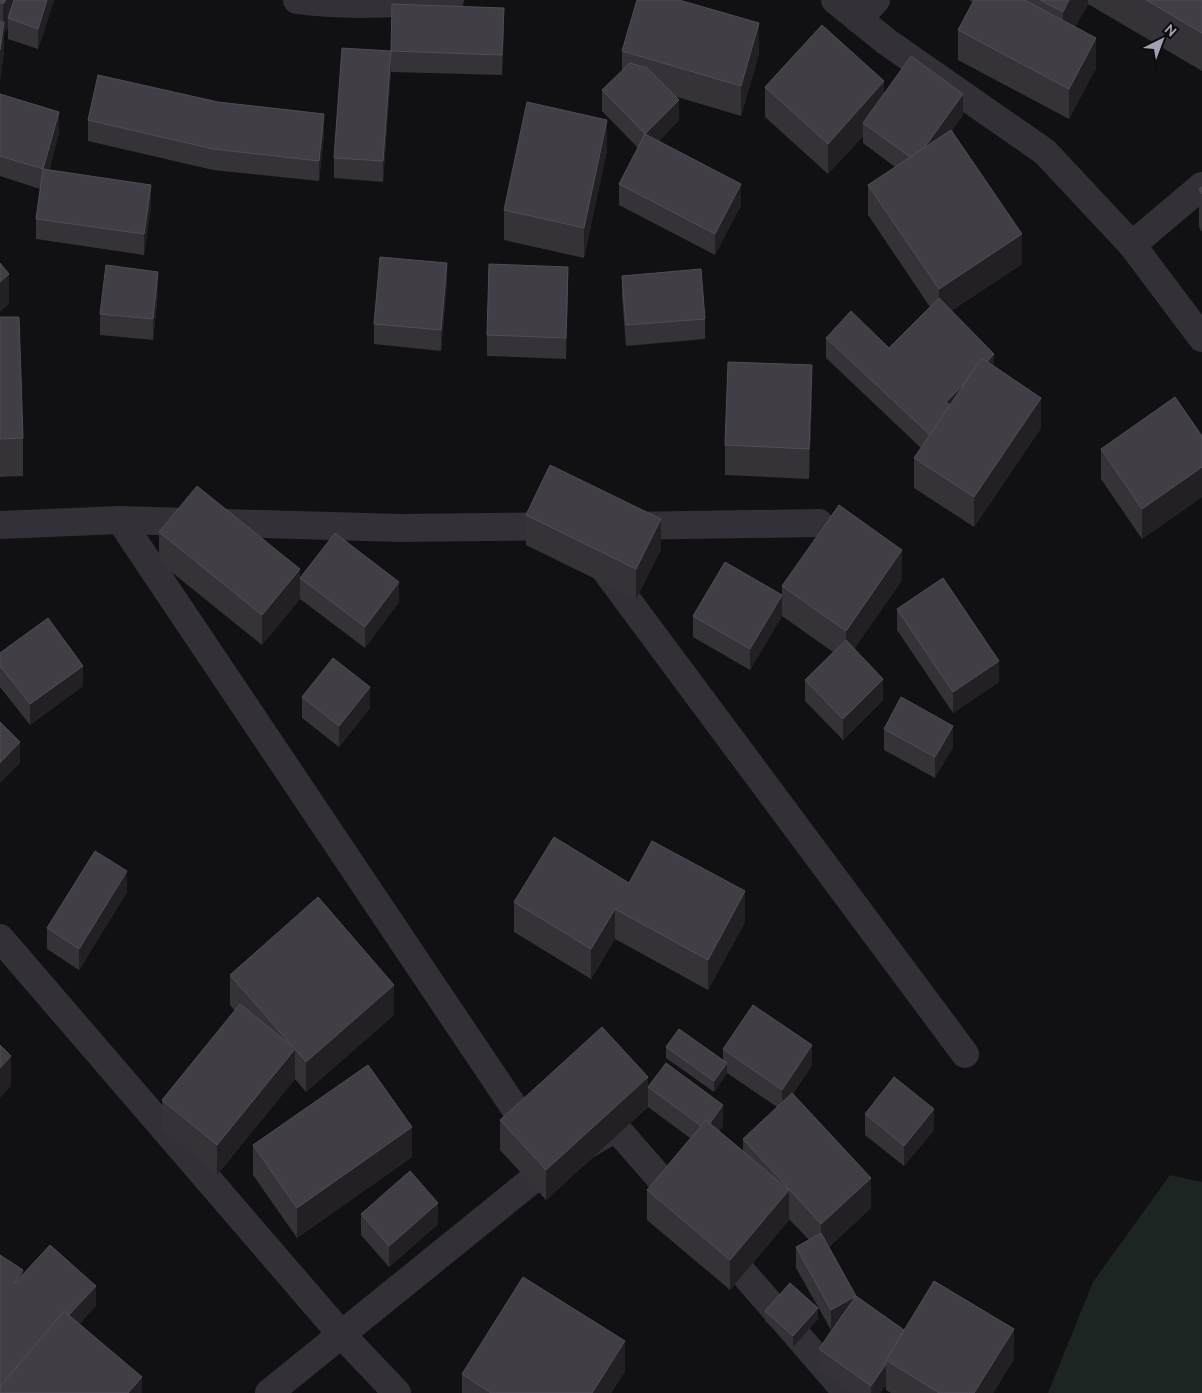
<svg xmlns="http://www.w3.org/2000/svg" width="1202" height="1393" viewBox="0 0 1202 1393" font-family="Ubuntu,sans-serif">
  <rect width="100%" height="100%" fill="#111012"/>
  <polygon fill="#1c2522" points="1170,1175 1202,1182 1202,1393 1048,1393 1093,1282"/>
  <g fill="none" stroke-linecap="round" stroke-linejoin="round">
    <g stroke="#333137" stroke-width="28">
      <path d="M297 0C346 7 401 3 450 0"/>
      <polyline points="835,0 887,42 1045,152 1132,245 1202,338"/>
      <polyline points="858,19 876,0"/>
      <polyline points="1132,245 1202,186"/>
      <polyline points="120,520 534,1137"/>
      <polyline points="0,525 120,520 400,528 563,526"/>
      <polyline points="624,526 819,523"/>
      <polyline points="599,562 965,1054"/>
      <polyline points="0,938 341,1334 397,1393"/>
      <polyline points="588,1144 616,1128 684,1206"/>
      <polyline points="719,1245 847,1393"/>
      <polyline points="269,1393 552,1164"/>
    </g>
  </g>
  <g fill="#353238">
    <polygon points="0,0 54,0 38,49 8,39 8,27 4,33 4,52 0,80"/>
    <polygon points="969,0 1202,0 1202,71 1088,4 1075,27 1096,68 1069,119 958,60 958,30 973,2"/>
    <polygon points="504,29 502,75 391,72 383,182 334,178 334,158 391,51"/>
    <polygon points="622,51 759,54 741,116 677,97 679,120 659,141 741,205 715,255 619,205 619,184 638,148 602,111 602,90 622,71"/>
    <polygon points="765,87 884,92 963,115 952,130 1022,264 951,311 1041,428 974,527 914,488 914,458 921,448 826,358 826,338 889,348 930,307 868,215 868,185 895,167 863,143 863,136 828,174 765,117"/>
    <polygon points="0,94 59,133 49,170 151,205 144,255 36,239 36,219 40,189 0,176"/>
    <polygon points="88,120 324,135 319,181 213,170 88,141"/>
    <polygon points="607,150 584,258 504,240 504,210"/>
    <polygon points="1202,187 1202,232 1199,227 1199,189"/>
    <polygon points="622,276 705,319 705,339 626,346 622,296"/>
    <polygon points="447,283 441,351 374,344 374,324"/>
    <polygon points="568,288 566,359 487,356 487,335"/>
    <polygon points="158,293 153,340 100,335 100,314"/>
    <polygon points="0,317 23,438 23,476 0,477"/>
    <polygon points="812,395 809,479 725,475 725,445"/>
    <polygon points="1202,436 1202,497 1142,539 1101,479 1101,449"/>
    <polygon points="526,515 661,549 636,599 526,545"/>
    <polygon points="159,532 300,578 399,602 365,648 300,599 262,645 159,562"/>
    <polygon points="902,580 854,649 883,700 843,740 805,701 805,680 833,652 782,616 750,670 693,637 693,616 782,595 782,586"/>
    <polygon points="897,609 999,682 953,713 897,630"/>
    <polygon points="0,653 83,686 30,725 0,687"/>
    <polygon points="302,697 370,708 339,747 302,718"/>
    <polygon points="884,729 953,747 935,778 884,750"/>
    <polygon points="629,883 745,922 708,990 615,939 591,979 514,932 514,902"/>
    <polygon points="127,892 79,970 47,949 47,928"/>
    <polygon points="230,975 394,1015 306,1092 295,1079 217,1175 162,1130 162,1100 235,1011 230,1005"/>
    <polygon points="666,1047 723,1060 723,1049 812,1065 793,1094 871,1208 829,1247 856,1296 904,1330 1014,1359 993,1393 891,1393 886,1390 886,1385 880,1393 852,1393 819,1370 819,1349 831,1330 796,1268 796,1247 809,1240 789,1219 789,1220 730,1290 647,1220 647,1190 690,1138 648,1107 546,1200 500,1150 500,1120 648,1087 723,1126 719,1131 743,1151 743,1139 777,1107 727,1073 714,1092 666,1058"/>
    <polygon points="865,1114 934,1130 904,1166 865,1135"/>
    <polygon points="253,1145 412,1157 297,1238 253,1175"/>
    <polygon points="361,1214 438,1224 389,1267 361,1235"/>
    <polygon points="765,1311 818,1319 793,1347 765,1321"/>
    <polygon points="625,1371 611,1393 462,1393 462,1374"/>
  </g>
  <g fill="#222023">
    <polygon points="6,0 25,0 8,18 8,27 4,33 4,52 0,80 0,50 3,27 3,4"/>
    <polygon points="47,0 54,0 38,49 38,29"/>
    <polygon points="1069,0 1088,0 1088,4 1063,50 1063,12"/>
    <polygon points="759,23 759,54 741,116 741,86"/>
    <polygon points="1096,38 1096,68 1069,119 1069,89"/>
    <polygon points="391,51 391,72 383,182 383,161"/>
    <polygon points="884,81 884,111 863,123 863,136 828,174 828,144"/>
    <polygon points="963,94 963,115 915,182 915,161"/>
    <polygon points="679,100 679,120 645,155 645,134"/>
    <polygon points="59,112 59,133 43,189 43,169"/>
    <polygon points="324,114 324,135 319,181 319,161"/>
    <polygon points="607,120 607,150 584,258 584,228"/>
    <polygon points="741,184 741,205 715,255 715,234"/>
    <polygon points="151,185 151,205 144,255 144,234"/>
    <polygon points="1022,234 1022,264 939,319 939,289"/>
    <polygon points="447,263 447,283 441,351 441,330"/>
    <polygon points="568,267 568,288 566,359 566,338"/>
    <polygon points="158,272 158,293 153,340 153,319"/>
    <polygon points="9,274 9,304 0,312 0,282"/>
    <polygon points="994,354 994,375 954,416 946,402"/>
    <polygon points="812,365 812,395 809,479 809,449"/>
    <polygon points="1041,398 1041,428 974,527 974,497"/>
    <polygon points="1202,467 1202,497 1142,539 1142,509"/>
    <polygon points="661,519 661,549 636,599 636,569"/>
    <polygon points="902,550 902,580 846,661 846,631"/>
    <polygon points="300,569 300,599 262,645 262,615"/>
    <polygon points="399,582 399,602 365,648 365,627"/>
    <polygon points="782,595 782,616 750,670 750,649"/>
    <polygon points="999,661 999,682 953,713 953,692"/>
    <polygon points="83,666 83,686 30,725 30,704"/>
    <polygon points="883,679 883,700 843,740 843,719"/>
    <polygon points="370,687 370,708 339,747 339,726"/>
    <polygon points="953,726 953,747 935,778 935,757"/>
    <polygon points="20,742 20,763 0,783 0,763"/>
    <polygon points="127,871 127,892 79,970 79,949"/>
    <polygon points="745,891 745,922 708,990 708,960"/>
    <polygon points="615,909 615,939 591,979 591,949"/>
    <polygon points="394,985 394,1015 306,1092 306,1062"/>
    <polygon points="812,1045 812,1065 782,1110 782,1090"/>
    <polygon points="295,1049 295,1079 217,1175 217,1145"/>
    <polygon points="11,1056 11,1086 0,1098 0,1068"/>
    <polygon points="727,1063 727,1074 714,1092 714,1081"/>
    <polygon points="648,1077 648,1107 546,1200 546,1170"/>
    <polygon points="723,1105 723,1126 706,1150 706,1129"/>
    <polygon points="934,1109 934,1130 904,1166 904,1146"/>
    <polygon points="412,1127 412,1157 297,1238 297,1208"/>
    <polygon points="871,1178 871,1208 821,1254 821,1224"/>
    <polygon points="789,1190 789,1220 730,1290 730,1260"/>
    <polygon points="438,1203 438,1224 389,1267 389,1246"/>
    <polygon points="23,1270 23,1291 14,1284"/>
    <polygon points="96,1286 96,1306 32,1378 30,1358"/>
    <polygon points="856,1296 831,1330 831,1310"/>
    <polygon points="818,1308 818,1319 793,1347 793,1336"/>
    <polygon points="1014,1329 1014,1359 993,1393 974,1393"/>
    <polygon points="625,1341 625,1371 611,1393 592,1393"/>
    <polygon points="886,1364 886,1385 880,1393 871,1393 871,1386"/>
    <polygon points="142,1377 142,1393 128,1393"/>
  </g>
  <g fill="#413e46" stroke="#514d57">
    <polygon points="0,0 6,0 3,4 0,2"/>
    <polygon points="14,0 47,0 38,29 8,18"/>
    <polygon points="637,0 679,0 759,23 741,86 622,51"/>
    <polygon points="974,0 1025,0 1096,38 1069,89 958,30"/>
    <polygon points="1040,0 1069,0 1063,12"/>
    <polygon points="1146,0 1202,0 1202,33"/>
    <polygon points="392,4 504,8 502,55 391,51 383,161 334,158 342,48 391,51"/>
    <polygon points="0,22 4,22 0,50"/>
    <polygon points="822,25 884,81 828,144 765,87"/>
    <polygon points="911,56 963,94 924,148 910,157 863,123"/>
    <polygon points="630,63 647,68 679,100 645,134 602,90"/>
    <polygon points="98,75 218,102 324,114 319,161 213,149 88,120"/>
    <polygon points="0,94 59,112 43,169 0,156"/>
    <polygon points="527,102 607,120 584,228 504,210"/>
    <polygon points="951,130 1022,234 939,289 868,185"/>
    <polygon points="645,134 741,184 715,234 619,184"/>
    <polygon points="43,169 151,185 144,234 36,219"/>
    <polygon points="1202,187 1202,194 1199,189"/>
    <polygon points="380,257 447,263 441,330 374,324"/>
    <polygon points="0,263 9,274 0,282"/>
    <polygon points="489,264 568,267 566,338 487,335"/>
    <polygon points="106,265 158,272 153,319 100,314"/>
    <polygon points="701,269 705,319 626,325 622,276"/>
    <polygon points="939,298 994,354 987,362 982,358 963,385 946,402 950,405 930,435 826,338 851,311 889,348"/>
    <polygon points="0,317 19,317 23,438 0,439"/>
    <polygon points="982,358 1041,398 974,497 914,458"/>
    <polygon points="728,362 812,365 809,449 725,445"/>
    <polygon points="1175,397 1202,436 1202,467 1142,509 1101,449"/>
    <polygon points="550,465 661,519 636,569 526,515"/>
    <polygon points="197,486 300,569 262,615 159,532"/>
    <polygon points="839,505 902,550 846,631 782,586"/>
    <polygon points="335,533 399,582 365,627 300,578"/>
    <polygon points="725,562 782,595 750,649 693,616"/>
    <polygon points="943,578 999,661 953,692 897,609"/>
    <polygon points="48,618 83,666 30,704 0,666 0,653"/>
    <polygon points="846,640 883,679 843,719 805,680"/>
    <polygon points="333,658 370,687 339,726 302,697"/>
    <polygon points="901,697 953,726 935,757 884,729"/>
    <polygon points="0,722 20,742 0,763"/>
    <polygon points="554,837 629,883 652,841 745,891 708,960 615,909 591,949 514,902"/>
    <polygon points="95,851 127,871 79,949 47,928"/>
    <polygon points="318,897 394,985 306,1062 295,1049 217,1145 162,1100 240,1004 293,1047 230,975"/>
    <polygon points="753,1005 812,1045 782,1090 723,1049"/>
    <polygon points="602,1027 648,1077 546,1170 500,1120"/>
    <polygon points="679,1029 727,1063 714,1081 666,1047"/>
    <polygon points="0,1045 11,1056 0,1068"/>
    <polygon points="666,1063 723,1105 710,1123 706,1120 701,1126 648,1087"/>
    <polygon points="368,1065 412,1127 297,1208 253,1145"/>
    <polygon points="894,1077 934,1109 904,1146 865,1114"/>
    <polygon points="792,1093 871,1178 821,1224 743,1139"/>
    <polygon points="706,1120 789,1190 730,1260 647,1190"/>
    <polygon points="410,1171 438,1203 389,1246 361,1214"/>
    <polygon points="821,1233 856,1296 831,1310 796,1247"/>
    <polygon points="50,1245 96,1286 69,1315 64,1311 0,1387 0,1255 23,1270 14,1284"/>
    <polygon points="523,1277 625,1341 592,1393 491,1393 462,1374"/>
    <polygon points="934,1281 1014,1329 974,1393 939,1393 886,1360"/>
    <polygon points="790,1283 818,1308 793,1336 765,1311"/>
    <polygon points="856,1296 904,1330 886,1360 886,1364 871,1386 819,1349"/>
    <polygon points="64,1311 142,1377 128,1393 0,1393 0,1387"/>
  </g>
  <g transform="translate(1162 40) rotate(42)" stroke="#0c0b0d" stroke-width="4" paint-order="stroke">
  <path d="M0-4L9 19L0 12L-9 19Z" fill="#a4a0b4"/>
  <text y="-8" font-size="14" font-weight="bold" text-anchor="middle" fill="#a4a0b4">N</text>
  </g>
</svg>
